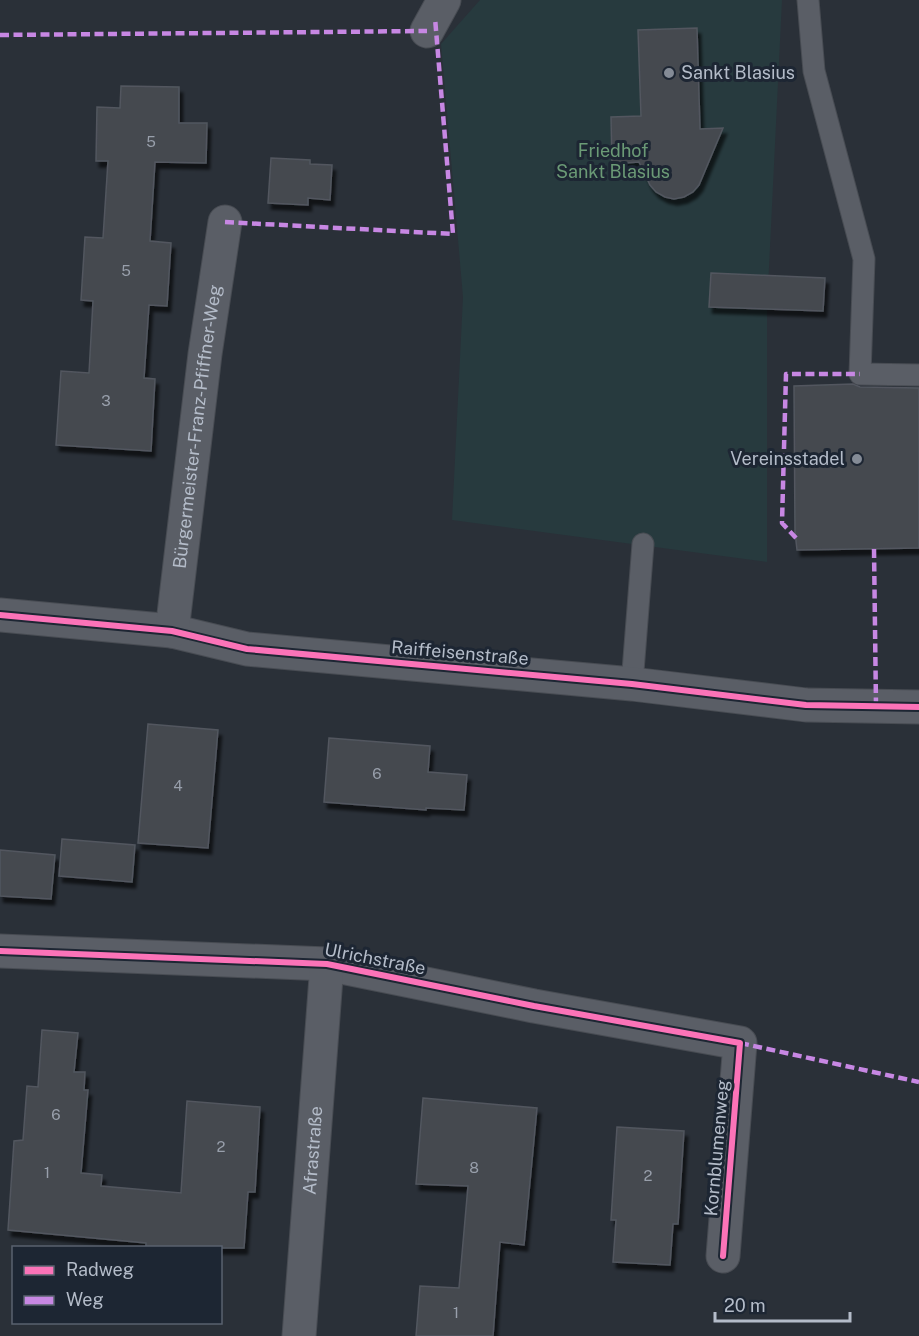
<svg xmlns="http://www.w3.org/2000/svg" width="919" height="1336" viewBox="0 0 919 1336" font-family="'Public Sans',sans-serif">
  <defs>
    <filter id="shadow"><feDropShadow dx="3.5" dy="6" stdDeviation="1.5" flood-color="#0009"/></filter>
  </defs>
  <rect width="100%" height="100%" fill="#2a3038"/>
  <polygon fill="#273a3e" points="480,0 782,0 767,309 767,562 452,520 463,297 441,44"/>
  <g fill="#444950" stroke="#52575f" stroke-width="1.5" filter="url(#shadow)">
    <polygon points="697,28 700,129 723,128 699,185 693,192 684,197 674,199 665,197 656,192 650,185 639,162 612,164 611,117 641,116 638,30"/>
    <polygon points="121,86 179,87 179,123 207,123 206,163 155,162 150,241 171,243 167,306 149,305 144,378 155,379 151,451 56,445 61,371 89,373 93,301 81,300 85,237 103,238 108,161 96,161 97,107 120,108"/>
    <polygon points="271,158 310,160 310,164 332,165 330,200 308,198 308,205 268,203"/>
    <polygon points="711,273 825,278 823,311 709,307"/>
    <polygon points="853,384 860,387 919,388 919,548 797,550 795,532 794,386"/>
    <polygon points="148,724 218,730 208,848 138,843"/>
    <polygon points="329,738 430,746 428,772 467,775 464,810 426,808 426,810 324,802"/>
    <polygon points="62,839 135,845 132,882 59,876"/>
    <polygon points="0,850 55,855 51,899 0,896"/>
    <polygon points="42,1030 78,1033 74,1072 85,1072 84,1090 88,1090 81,1173 102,1175 101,1186 181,1193 187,1101 260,1107 255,1192 248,1192 244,1248 146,1248 146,1243 8,1230 14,1141 23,1140 27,1086 38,1087"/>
    <polygon points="423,1098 537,1108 524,1245 500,1242 493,1336 416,1336 420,1286 459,1288 468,1186 416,1184"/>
    <polygon points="617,1127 684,1131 678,1224 673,1224 670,1265 613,1262 616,1220 611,1220"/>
  </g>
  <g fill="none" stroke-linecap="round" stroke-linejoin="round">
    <g stroke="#484c53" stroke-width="23">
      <g id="service">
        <polyline points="808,0 814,71 864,259 860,374 919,375"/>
        <polyline points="632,684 643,544"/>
      </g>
    </g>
    <g stroke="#484c53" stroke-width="35">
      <g id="minor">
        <polyline points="427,31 444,0"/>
        <polyline points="0,615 172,631 247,649 632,684 806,705 919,707"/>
        <path id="s1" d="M172 631 205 354 225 222"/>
        <polyline points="0,951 327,964 534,1006 740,1043 723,1256"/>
        <path id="s2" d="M299 1336 327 964"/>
      </g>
    </g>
    <use href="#service" stroke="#5a5e66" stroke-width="21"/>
    <use href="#minor" stroke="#5a5e66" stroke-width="33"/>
    <g stroke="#c787e3" stroke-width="4.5" stroke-dasharray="9 4.5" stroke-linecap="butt">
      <polyline points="0,35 427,31"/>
      <polyline points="225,222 453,234 435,18"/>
      <polyline points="796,538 782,523 786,374 860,374"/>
      <polyline points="874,549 876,706"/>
      <polyline points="740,1043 919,1082"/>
    </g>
    <g stroke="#1d2633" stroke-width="10">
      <g id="cycleway">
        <polyline points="0,615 172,631 247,649 632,684 806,705 919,707"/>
        <polyline points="0,951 327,964 534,1006 740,1043 723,1256"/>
      </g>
    </g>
    <use href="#cycleway" stroke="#fb73b8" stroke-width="6"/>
  </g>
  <g fill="#848b96" stroke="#1d2633" stroke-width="2">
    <circle cx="669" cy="73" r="6"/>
    <circle cx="857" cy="459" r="6"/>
  </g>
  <g text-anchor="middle" stroke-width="6" stroke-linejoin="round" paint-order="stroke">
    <g font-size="15" fill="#989fab">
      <text x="151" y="147">5</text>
      <text x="126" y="276">5</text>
      <text x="106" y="406">3</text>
      <text x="377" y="779">6</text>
      <text x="178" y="791">4</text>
      <text x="56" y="1120">6</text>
      <text x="221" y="1152">2</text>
      <text x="474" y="1173">8</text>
      <text x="47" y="1178">1</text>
      <text x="648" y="1181">2</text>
      <text x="456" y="1318">1</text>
    </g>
    <g font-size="18" fill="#b4bcc9" stroke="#1d2633" text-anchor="start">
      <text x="681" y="79">Sankt Blasius</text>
      <text x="845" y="465" text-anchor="end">Vereinsstadel</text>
    </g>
    <g font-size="18" fill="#6b9a76" stroke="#1d2633">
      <text x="613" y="157">Friedhof<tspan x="613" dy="21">Sankt Blasius</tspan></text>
    </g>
    <g font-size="18" fill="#b4bcc9" stroke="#1d2633">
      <text dy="6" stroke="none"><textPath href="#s1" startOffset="206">Bürgermeister-Franz-Pfiffner-Weg</textPath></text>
      <text transform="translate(460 653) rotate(5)" y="6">Raiffeisenstraße</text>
      <text transform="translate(375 959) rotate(11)" y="6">Ulrichstraße</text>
      <text transform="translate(717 1148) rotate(-85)" y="6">Kornblumenweg</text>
      <text dy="6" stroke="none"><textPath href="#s2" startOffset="186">Afrastraße</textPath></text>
    </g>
  </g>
  <rect x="12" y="1246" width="210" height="78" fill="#1d2633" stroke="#59626f" stroke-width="1.5"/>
  <rect x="24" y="1266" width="30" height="9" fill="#fb73b8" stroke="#59626f" stroke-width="1.5"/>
  <text x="66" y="1276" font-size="18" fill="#b4bcc9">Radweg</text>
  <rect x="24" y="1296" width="30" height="9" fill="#c787e3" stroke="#59626f" stroke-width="1.5"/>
  <text x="66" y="1306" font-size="18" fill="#b4bcc9">Weg</text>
  <path d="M715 1312v9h135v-9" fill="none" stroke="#b4bcc9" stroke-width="3"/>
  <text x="724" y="1312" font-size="18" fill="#b4bcc9" stroke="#1d2633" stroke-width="4.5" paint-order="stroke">20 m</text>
</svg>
